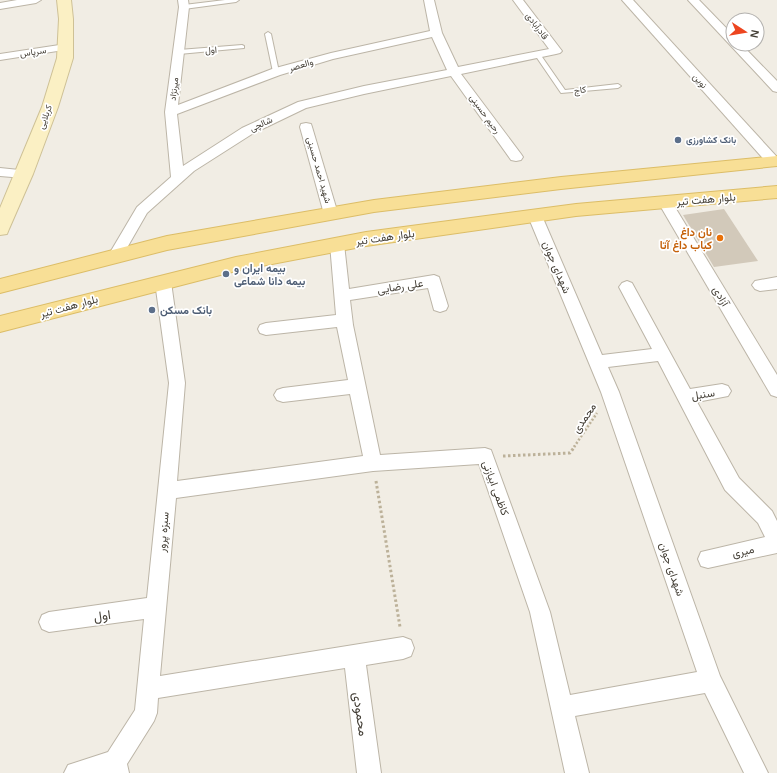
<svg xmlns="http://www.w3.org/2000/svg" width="777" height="773" viewBox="0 0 777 773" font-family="Arial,Vazirmatn,sans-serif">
  <rect width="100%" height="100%" fill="#f1ede4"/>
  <polygon fill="#d2c9ba" points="724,209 758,261 714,267 683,215"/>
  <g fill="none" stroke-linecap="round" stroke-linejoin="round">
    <g stroke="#bcb5a7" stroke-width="2">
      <g id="lane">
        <polygon points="225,0 239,0 236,2 184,9 181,7 184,5"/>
        <polygon points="268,32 271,34 279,72 276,74 273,72 265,34"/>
        <polygon points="242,45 244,46 244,48 179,54 176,52 179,50"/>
        <polygon points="536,54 540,54 565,90 618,84 621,86 618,88 561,93 535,55"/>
      </g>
    </g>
    <g stroke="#bcb5a7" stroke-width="2">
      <g id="street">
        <polygon points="17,0 41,0 36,3 0,9 0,3"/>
        <path d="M178 0H188L189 7 178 105 272 69 331 53 430 31 424 0H434L442 33 458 67 549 49 513 0H523L562 51 560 53 556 54 461 74 521 154 523 157 521 160 516 161 511 160 451 76 364 94 306 108 252 134 194 171 147 213 120 260 115 261 110 260 108 256 137 207 171 177 165 112 179 7ZM432 37 447 70 364 86 298 102 242 128 183 166 177 114 280 75 333 59Z"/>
        <polygon points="622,0 633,0 777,157 777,164 768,164"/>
        <polygon points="688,0 699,0 733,35 733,44 741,44 777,81 777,92 773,91"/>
        <polygon points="66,44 70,45 72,47 70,49 0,60 0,54"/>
        <polygon points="306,123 311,124 312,127 338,214 336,217 331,219 326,217 324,214 300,127 301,124"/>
        <polygon points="0,168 29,171 31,174 29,177 24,178 0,176"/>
        <polygon points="665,197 670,199 777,375 777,397 771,395 658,202 660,199"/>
        <polygon points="535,211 540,213 542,216 602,355 652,349 619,287 622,283 627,281 632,283 690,389 722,384 728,386 731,391 728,396 697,402 739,478 772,511 777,521 777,553 708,568 701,566 698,559 701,552 765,537 758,523 725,490 658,361 608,367 619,392 720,676 768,773 744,773 705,693 575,716 589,773 565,773 530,612 479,464 373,471 176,498 160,676 403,637 411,640 414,648 411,656 403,659 366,665 381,773 357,773 345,668 158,698 157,713 154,721 127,764 129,773 64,773 68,765 108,752 135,710 144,619 49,632 42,629 39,622 42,615 49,612 147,598 169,383 155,282 158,278 163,276 168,278 171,282 185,383 177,481 363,456 350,394 283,402 277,400 274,395 277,390 283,388 348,380 337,327 266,335 260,333 258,329 260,325 266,323 336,315 330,244 332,240 337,239 342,240 344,244 349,289 434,275 439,277 448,306 446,310 440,312 434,310 428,288 350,300 353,325 380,455 485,448 491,450 550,612 570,695 697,672 601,392 528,216 530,213"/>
        <polygon points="777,277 777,289 760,291 755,289 752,285 755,281"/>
      </g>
    </g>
    <g stroke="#cec196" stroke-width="2">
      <polygon id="secondary" points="57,0 71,0 73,19 73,58 58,107 33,174 9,229 7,234 0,235 0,208 42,107 57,58 59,19"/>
    </g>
    <g stroke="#dcbd67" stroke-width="2">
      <g id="primary">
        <polygon points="777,156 777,166 561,189 374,212 167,250 0,293 0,279 167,236 374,200 561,177"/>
        <polygon points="777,186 777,198 576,216 366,246 236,271 0,332 0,316 236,257 366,232 576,204"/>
      </g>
    </g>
    <polyline stroke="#bcb199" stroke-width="2.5" stroke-dasharray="2 2" stroke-linecap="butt" points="574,447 597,413"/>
    <g stroke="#bcb199" stroke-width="3" stroke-dasharray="2.5 2.5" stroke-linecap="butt">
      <polyline points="503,456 570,453 575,446"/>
      <polyline points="376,481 400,627"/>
    </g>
    <use href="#lane" fill="#fff" fill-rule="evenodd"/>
    <use href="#street" fill="#fff" fill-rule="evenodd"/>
    <use href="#secondary" fill="#fbf0c4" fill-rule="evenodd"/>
    <use href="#primary" fill="#f8df96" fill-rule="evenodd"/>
  </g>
  <g fill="#5c6f8a" stroke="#fff" stroke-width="1.5">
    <circle cx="678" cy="140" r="4"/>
    <circle cx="226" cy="274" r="4"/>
    <circle cx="152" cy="310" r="4"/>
  </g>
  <circle fill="#e8710a" stroke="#fff" stroke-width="1.5" cx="720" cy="238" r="4"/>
  <g text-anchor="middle" stroke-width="3.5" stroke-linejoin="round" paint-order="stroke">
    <g font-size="9" fill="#423d34" stroke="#fff">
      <text transform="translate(537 26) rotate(53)" y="3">قادرآبادی</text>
      <text transform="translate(211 50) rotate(-4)" y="3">اول</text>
      <text transform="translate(33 52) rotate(-8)" y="3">سرپاس</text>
      <text transform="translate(301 65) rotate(-17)" y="3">والعصر</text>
      <text transform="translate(700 81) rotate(48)" y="3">نوین</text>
      <text transform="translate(174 89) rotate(-83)" y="3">میرنژاد</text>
      <text transform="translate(580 90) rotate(-7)" y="3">کاج</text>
      <text transform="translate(485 114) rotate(54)" y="3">رحیم حسینی</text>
      <text transform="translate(45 117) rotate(-70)" y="3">کربلایی</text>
      <text transform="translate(261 124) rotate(-25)" y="3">شالچی</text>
      <text transform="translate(319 170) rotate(74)" y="3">شهید احمد حسینی</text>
    </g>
    <g font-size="9" font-weight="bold" fill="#4e5e75" stroke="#fff" text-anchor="start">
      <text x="686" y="143">بانک کشاورزی</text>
    </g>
    <g font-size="11" fill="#423d34" stroke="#fff">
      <text transform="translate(706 199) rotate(-5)" y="4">بلوار هفت تیر</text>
      <text transform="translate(385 237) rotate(-8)" y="4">بلوار هفت تیر</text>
      <text transform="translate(557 267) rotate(67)" y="4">شهدای جوان</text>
      <text transform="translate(400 286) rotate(-9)" y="4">علی رضایی</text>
      <text transform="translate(721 296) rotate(59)" y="4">آزادی</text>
      <text transform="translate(69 306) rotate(-15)" y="4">بلوار هفت تیر</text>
      <text transform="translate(703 394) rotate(-9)" y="4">سنبل</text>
      <text transform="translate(584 418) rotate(-56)" y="4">محمدی</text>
      <text transform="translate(496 488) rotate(70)" y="4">کاظمی ابیازنی</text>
      <text transform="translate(163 532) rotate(-85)" y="4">سبزه پرور</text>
      <text transform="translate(743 551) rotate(-12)" y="4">میری</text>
      <text transform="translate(672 569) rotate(71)" y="4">شهدای جوان</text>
    </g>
    <g font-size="11" font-weight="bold" fill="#c56008" stroke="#fff" text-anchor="end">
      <text x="712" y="236">نان داغ<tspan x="712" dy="13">کباب داغ آتا</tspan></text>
    </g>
    <g font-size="11" font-weight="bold" fill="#4e5e75" stroke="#fff" text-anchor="start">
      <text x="234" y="272">بیمه ایران و<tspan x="234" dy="13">بیمه دانا شماعی</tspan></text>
      <text x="160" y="314">بانک مسکن</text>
    </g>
    <g font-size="13" fill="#423d34" stroke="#fff">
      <text transform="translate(102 615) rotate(-8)" y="5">اول</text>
      <text transform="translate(361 714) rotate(82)" y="5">محمودی</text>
    </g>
  </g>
  <g transform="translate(745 32) rotate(102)"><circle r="19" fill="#ffffff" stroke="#b3b1ae"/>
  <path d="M0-3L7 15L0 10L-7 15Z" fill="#ed451f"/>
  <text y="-6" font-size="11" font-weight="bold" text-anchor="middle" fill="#423d34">N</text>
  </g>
</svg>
